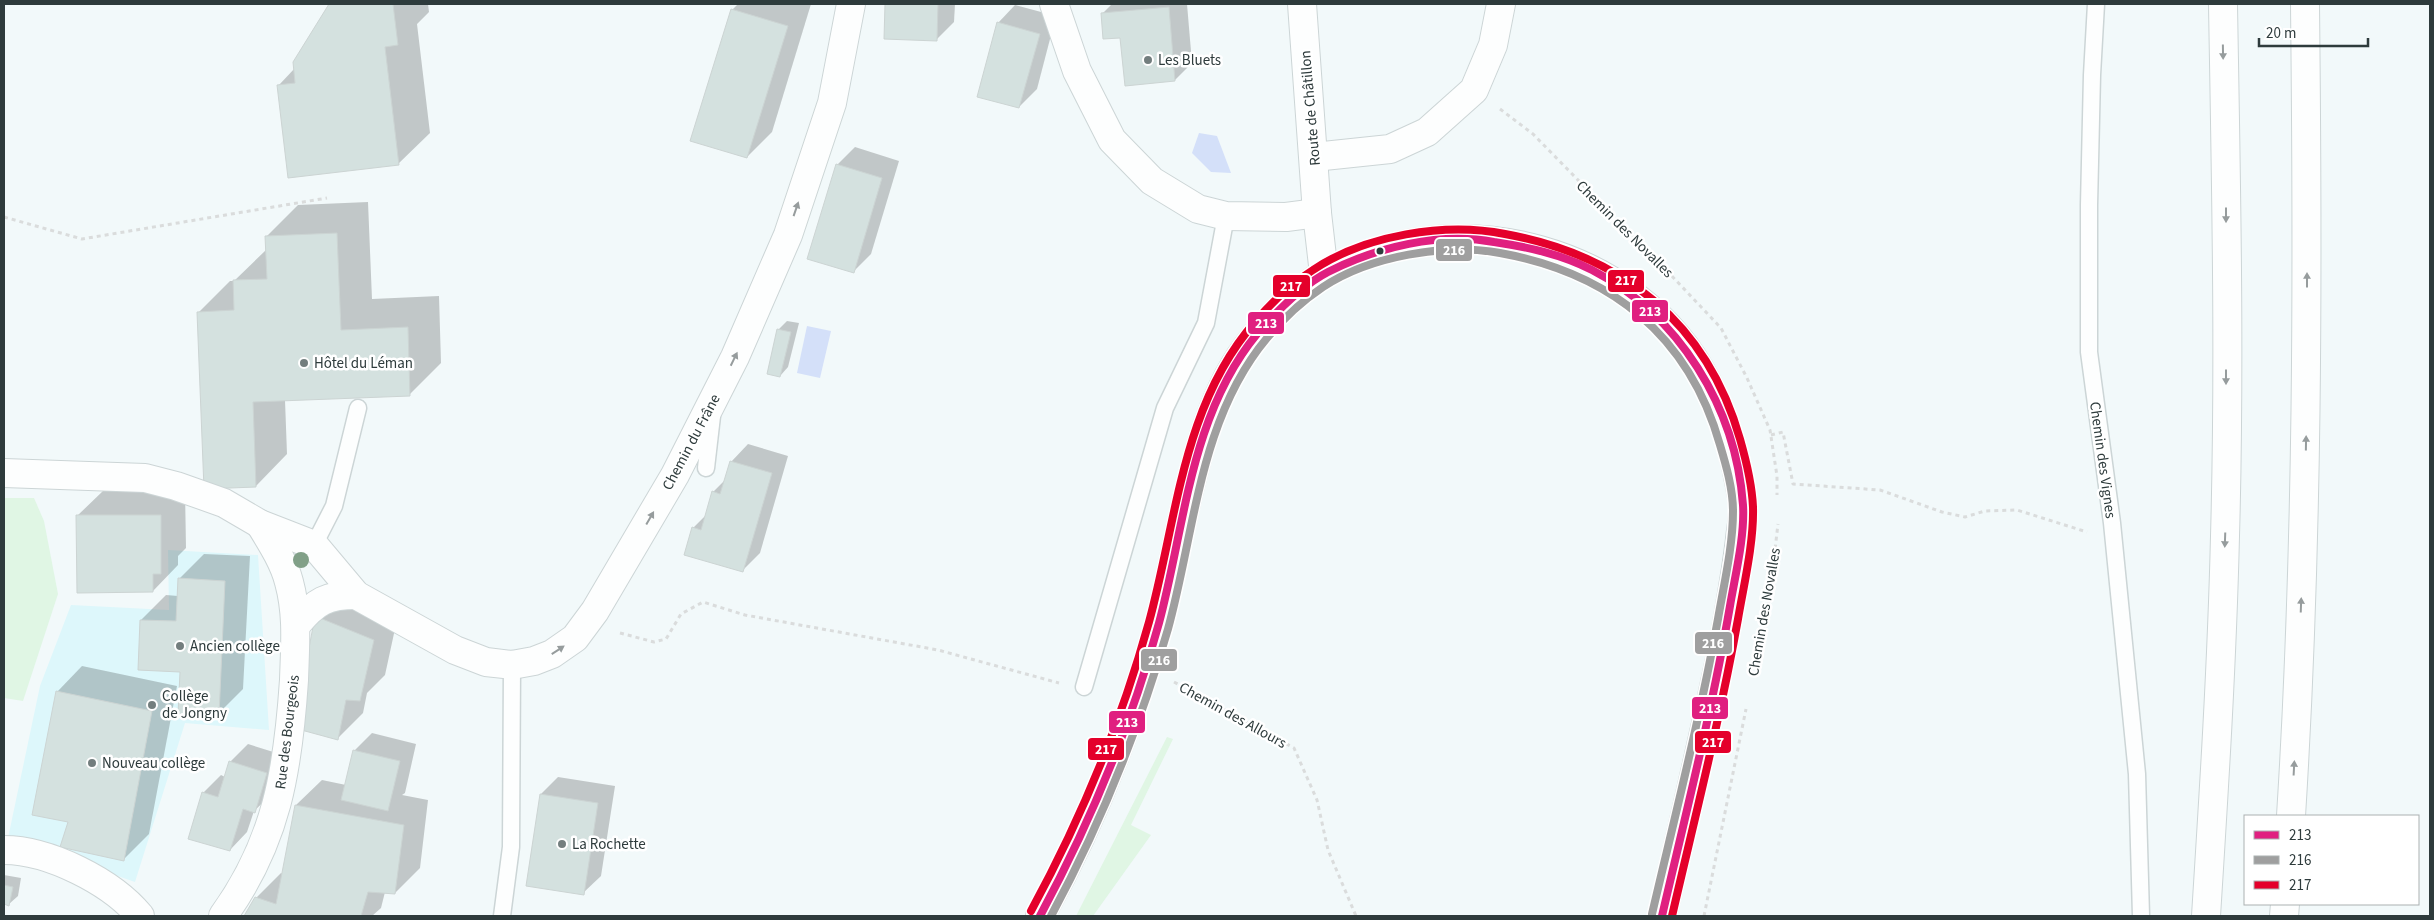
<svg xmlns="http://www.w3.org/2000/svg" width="2434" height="920" viewBox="0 0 2434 920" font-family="'Source Sans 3',sans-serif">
  <rect width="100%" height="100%" fill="#f2f9fa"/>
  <polygon fill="#ddf7fb" points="168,550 258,555 269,730 185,723 135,882 8,838 40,686 71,605 169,610"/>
  <g fill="#e0f6e4">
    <polygon points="4,498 34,498 44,521 58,594 23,701 4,698"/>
    <polygon points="1167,737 1173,739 1131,825 1151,835 1093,916 1076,916"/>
  </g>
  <g fill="#d4e0f9">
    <polygon points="1199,133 1217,136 1231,173 1211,172 1192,153"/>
    <polygon points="807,326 831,331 820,378 797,373"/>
  </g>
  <g fill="#0003">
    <polygon points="330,4 428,4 429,12 417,24 430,133 398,164 279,85 295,68 294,62"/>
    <polygon points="738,4 811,4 772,132 747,157 732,10"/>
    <polygon points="887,4 955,4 954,22 937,39 886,38"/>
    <polygon points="1112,4 1187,4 1192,63 1175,80 1122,37 1102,14"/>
    <polygon points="1015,5 1056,16 1037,89 1019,107 998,23"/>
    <polygon points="855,147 899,161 871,254 853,272 837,165"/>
    <polygon points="368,202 372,299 439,296 441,363 410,394 285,400 287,454 256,486 205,488 198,313 230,281 234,281 267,249 267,236 298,205"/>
    <polygon points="787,321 799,323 788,367 780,376 778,330"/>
    <polygon points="748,444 788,456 760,553 742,571 693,528 707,514 713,492 725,480 731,462"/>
    <polygon points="185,490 186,548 178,556 178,565 153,591 77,516 103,491"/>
    <polygon points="204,554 250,556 243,689 218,714 141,620 166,595 178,596 179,579"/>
    <polygon points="341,591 398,615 385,675 367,693 363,713 338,738 316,616"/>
    <polygon points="82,666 177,686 149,834 124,859 69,821 57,692"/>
    <polygon points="372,733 416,744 405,793 402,795 428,800 420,868 395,893 385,892 381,908 372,916 245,916 256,898 281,873 283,874 296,805 322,780 346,785 355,750"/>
    <polygon points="248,744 283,755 272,794 254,811 247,832 230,850 203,793 221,775 225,777 230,762"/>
    <polygon points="558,777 615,786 601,876 583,893 541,794"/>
    <polygon points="4,875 21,878 18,896 9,904 4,903"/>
  </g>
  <g fill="#d4e1df" stroke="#ccd4d3">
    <polygon points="329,4 393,4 398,45 385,47 399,165 288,178 277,85 295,83 293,62"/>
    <polygon points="885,4 938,4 937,41 884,39"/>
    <polygon points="1169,7 1175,81 1125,86 1120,38 1103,39 1101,13"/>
    <polygon points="731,9 788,26 747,158 690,141"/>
    <polygon points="997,22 1040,34 1019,108 977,97"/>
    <polygon points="836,164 882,178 854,273 807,259"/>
    <polygon points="337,233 341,330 408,327 410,396 253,402 256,487 204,489 197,312 234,310 233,280 267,279 265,236"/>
    <polygon points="777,329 791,332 780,377 767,374"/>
    <polygon points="730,461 772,473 743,572 684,555 692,527 701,530 712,491 720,494"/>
    <polygon points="76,515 161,515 161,574 153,574 153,592 77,593"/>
    <polygon points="178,578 225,581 219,716 178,714 180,672 138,670 140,620 176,621"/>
    <polygon points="315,616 374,640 360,701 346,700 338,740 294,728"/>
    <polygon points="56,691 152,711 124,861 60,847 68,822 32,815"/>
    <polygon points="353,750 400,761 388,811 341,800"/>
    <polygon points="229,761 267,773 255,813 243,809 230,851 188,839 202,792 218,797"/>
    <polygon points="540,794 598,803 584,895 526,886"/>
    <polygon points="295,805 404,825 395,894 368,892 361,916 244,916 255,897 276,904"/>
    <polygon points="4,885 13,887 9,906 4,904"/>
  </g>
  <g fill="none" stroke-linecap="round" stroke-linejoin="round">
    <g stroke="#ccd5d6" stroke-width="19">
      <g id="service">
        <polyline points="2096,4 2092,75 2089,205 2089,352 2112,523 2137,774 2141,916"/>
        <polyline points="706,468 712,416"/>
        <polyline points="314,545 334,506 358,408"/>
        <polyline points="1084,687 1165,408 1206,323 1226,216"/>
        <polyline points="502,916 511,847 512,665"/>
      </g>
    </g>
    <g stroke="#ccd5d6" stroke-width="30">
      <g id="minor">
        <polyline points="1054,4 1077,71 1112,140 1152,181 1198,209 1226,216 1286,217 1317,213"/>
        <polyline points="1302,4 1317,213 1324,274"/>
        <polyline points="1314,157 1390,149 1427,132 1474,90 1493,45 1501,4"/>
        <polyline points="4,473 145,478 176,486 224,503 260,524 314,545 356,595 455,650 486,662 512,665 534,661 552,654 575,638 595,611 675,475 735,357 788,235 832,103 851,4"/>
        <path d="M297 624C316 601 327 595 356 595"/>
        <path d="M4 850C49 850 112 882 140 916"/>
        <path d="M223 916C277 841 288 770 294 680 295 646 298 615 289 582 284 562 271 542 260 524"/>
      </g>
    </g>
    <g stroke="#ccd5d6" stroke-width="30">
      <path id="primary" d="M1040 916C1092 823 1130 725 1159 623 1182 538 1193 418 1247 347 1267 320 1299 288 1328 272 1458 201 1638 248 1707 382 1721 410 1731 440 1737 471 1739 482 1742 494 1743 505 1744 516 1741 528 1740 539 1736 573 1730 606 1724 640 1705 733 1683 824 1662 916"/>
    </g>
    <g stroke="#ccd5d6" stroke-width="30">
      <g id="motorway">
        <path d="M2291 816C2308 545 2308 275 2305 4"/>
        <path d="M2206 916C2214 790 2222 663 2225 536 2230 359 2226 181 2223 4"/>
        <polyline points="2284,916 2285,904"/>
      </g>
    </g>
    <g stroke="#dadcdc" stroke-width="3" stroke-dasharray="4 4" stroke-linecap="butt">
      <polyline points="1500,109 1533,134 1669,273 1721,328 1747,378 1770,430 1777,476 1777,495"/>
      <polyline points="4,217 82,239 327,198"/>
      <polyline points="1771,435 1783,432 1793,484 1880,490 1942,512 1965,517 1985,511 2017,510 2087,532"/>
      <polyline points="620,633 654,642 666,639 681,614 703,602 745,615 938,650 1059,683"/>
      <polyline points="1758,651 1768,609 1778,524"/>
      <polyline points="1174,682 1294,748 1317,800 1328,850 1356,916"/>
      <polyline points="1704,916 1746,709"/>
    </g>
    <use href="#service" stroke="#fdfefe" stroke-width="16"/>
    <use href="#minor" stroke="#fdfefe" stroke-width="28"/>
    <use href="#primary" stroke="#fdfefe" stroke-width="28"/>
    <use href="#motorway" stroke="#fdfefe" stroke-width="28"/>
    <g stroke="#fff" stroke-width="11">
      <path id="bus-1" d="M1040 916C1090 823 1131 725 1159 623 1185 526 1190 415 1257 334 1277 311 1301 286 1328 272 1377 247 1439 232 1494 242 1527 247 1561 254 1592 270 1679 315 1736 407 1743 505 1745 536 1735 576 1730 606 1712 710 1686 813 1662 916"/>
    </g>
    <g stroke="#fff" stroke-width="11">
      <path id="bus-2" d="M1051 916C1100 825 1139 729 1168 629 1195 531 1199 419 1267 338 1283 319 1302 301 1323 287 1370 256 1445 243 1500 253 1610 273 1689 335 1720 445 1726 465 1733 489 1733 511 1733 546 1724 584 1718 619 1700 718 1675 816 1652 914"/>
    </g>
    <g stroke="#fff" stroke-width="11">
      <path id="bus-3" d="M1031 911C1081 819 1121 723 1149 622 1177 520 1182 405 1255 322 1272 302 1291 284 1313 270 1365 235 1445 222 1505 234 1622 255 1707 323 1740 439 1746 460 1752 484 1753 507 1754 542 1744 584 1738 619 1720 719 1695 817 1672 916"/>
    </g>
    <use href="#bus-1" stroke="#e02080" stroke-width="8"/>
    <use href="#bus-2" stroke="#9f9f9f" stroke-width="8"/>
    <use href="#bus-3" stroke="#e4002b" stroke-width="8"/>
  </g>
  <circle fill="#81a088" cx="301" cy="560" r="8"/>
  <defs><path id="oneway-solid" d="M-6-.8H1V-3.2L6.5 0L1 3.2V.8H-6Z" transform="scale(1.25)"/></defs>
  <g fill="#969c9d">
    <use href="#oneway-solid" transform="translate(2223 52) rotate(89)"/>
    <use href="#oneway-solid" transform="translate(796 209) rotate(-71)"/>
    <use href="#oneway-solid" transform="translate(2226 215) rotate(90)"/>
    <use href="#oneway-solid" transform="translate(2307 280) rotate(-90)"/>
    <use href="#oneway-solid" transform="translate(734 359) rotate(-64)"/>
    <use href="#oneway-solid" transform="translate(2226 377) rotate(90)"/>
    <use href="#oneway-solid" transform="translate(2306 443) rotate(-89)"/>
    <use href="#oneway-solid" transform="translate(650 518) rotate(-60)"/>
    <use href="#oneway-solid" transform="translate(2225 540) rotate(92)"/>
    <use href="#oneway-solid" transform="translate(2301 605) rotate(-88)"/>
    <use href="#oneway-solid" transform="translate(558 650) rotate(-33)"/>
    <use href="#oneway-solid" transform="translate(2294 768) rotate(-87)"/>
  </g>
  <g fill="#737e7e" stroke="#fff" stroke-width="2">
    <circle cx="1148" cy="60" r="5"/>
    <circle cx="304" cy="363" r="5"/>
    <circle cx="180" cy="646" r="5"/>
    <circle cx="152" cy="705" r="5"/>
    <circle cx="92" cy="763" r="5"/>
    <circle cx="562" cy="844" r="5"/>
  </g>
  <circle fill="#2e3b3c" stroke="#fff" stroke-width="2" cx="1380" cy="251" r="4.5"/>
  <g text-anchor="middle" stroke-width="5" stroke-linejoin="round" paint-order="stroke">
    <g font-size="15" fill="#2e3b3c" stroke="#fff" text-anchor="start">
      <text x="1158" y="65">Les Bluets</text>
      <text x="314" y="368">Hôtel du Léman</text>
      <text x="190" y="651">Ancien collège</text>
      <text x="162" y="701">Collège<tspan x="162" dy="17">de Jongny</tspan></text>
      <text x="102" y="768">Nouveau collège</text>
      <text x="572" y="849">La Rochette</text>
    </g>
    <g font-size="15" fill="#2e3b3c" stroke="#fff">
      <text transform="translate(1310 108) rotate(-95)" y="5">Route de Châtillon</text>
      <text transform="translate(1625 229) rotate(45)" y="5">Chemin des Novalles</text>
      <text transform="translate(691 442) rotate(-62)" y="5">Chemin du Frâne</text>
      <text transform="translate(2103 460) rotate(82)" y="5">Chemin des Vignes</text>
      <text transform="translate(1764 612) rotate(-80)" y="5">Chemin des Novalles</text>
      <text transform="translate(1233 715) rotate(29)" y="5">Chemin des Allours</text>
      <text transform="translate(287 732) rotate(-83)" y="5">Rue des Bourgeois</text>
    </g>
  </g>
  <g stroke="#fff" stroke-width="2">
    <rect x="1435" y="238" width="38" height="24" rx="5" fill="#9f9f9f"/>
    <rect x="1607" y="269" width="38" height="24" rx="5" fill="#e4002b"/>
    <rect x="1272" y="274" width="39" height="24" rx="5" fill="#e4002b"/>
    <rect x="1631" y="299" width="38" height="24" rx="5" fill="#e02080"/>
    <rect x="1247" y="311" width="38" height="24" rx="5" fill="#e02080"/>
    <rect x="1694" y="631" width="39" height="24" rx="5" fill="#9f9f9f"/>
    <rect x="1140" y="648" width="38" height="24" rx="5" fill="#9f9f9f"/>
    <rect x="1691" y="696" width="38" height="24" rx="5" fill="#e02080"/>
    <rect x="1108" y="710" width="38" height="24" rx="5" fill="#e02080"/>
    <rect x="1694" y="730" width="38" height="24" rx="5" fill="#e4002b"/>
    <rect x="1087" y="737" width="38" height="24" rx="5" fill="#e4002b"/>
  </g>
  <g font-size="14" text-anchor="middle" font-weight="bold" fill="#fff">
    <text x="1454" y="255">216</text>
    <text x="1626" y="285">217</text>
    <text x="1291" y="291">217</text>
    <text x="1650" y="316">213</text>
    <text x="1266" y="328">213</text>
    <text x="1713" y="648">216</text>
    <text x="1159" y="665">216</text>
    <text x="1710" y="713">213</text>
    <text x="1127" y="727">213</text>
    <text x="1713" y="747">217</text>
    <text x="1106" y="754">217</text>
  </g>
  <rect width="2434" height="920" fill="none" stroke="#2e3b3c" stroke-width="10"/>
  <rect x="2244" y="815" width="175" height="90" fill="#ffffff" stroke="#abb1b1"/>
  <rect x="2254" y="831" width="25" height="8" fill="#e02080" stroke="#abb1b1"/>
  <text x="2289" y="840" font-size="15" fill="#2e3b3c">213</text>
  <rect x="2254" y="856" width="25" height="8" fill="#9f9f9f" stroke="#abb1b1"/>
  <text x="2289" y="865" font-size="15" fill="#2e3b3c">216</text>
  <rect x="2254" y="881" width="25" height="8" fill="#e4002b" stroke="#abb1b1"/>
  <text x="2289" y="890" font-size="15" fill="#2e3b3c">217</text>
  <path d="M2259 38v8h109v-8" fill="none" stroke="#2e3b3c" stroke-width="2.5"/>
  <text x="2266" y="38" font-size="15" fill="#2e3b3c" stroke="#ffffff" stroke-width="4" paint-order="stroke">20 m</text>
</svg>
